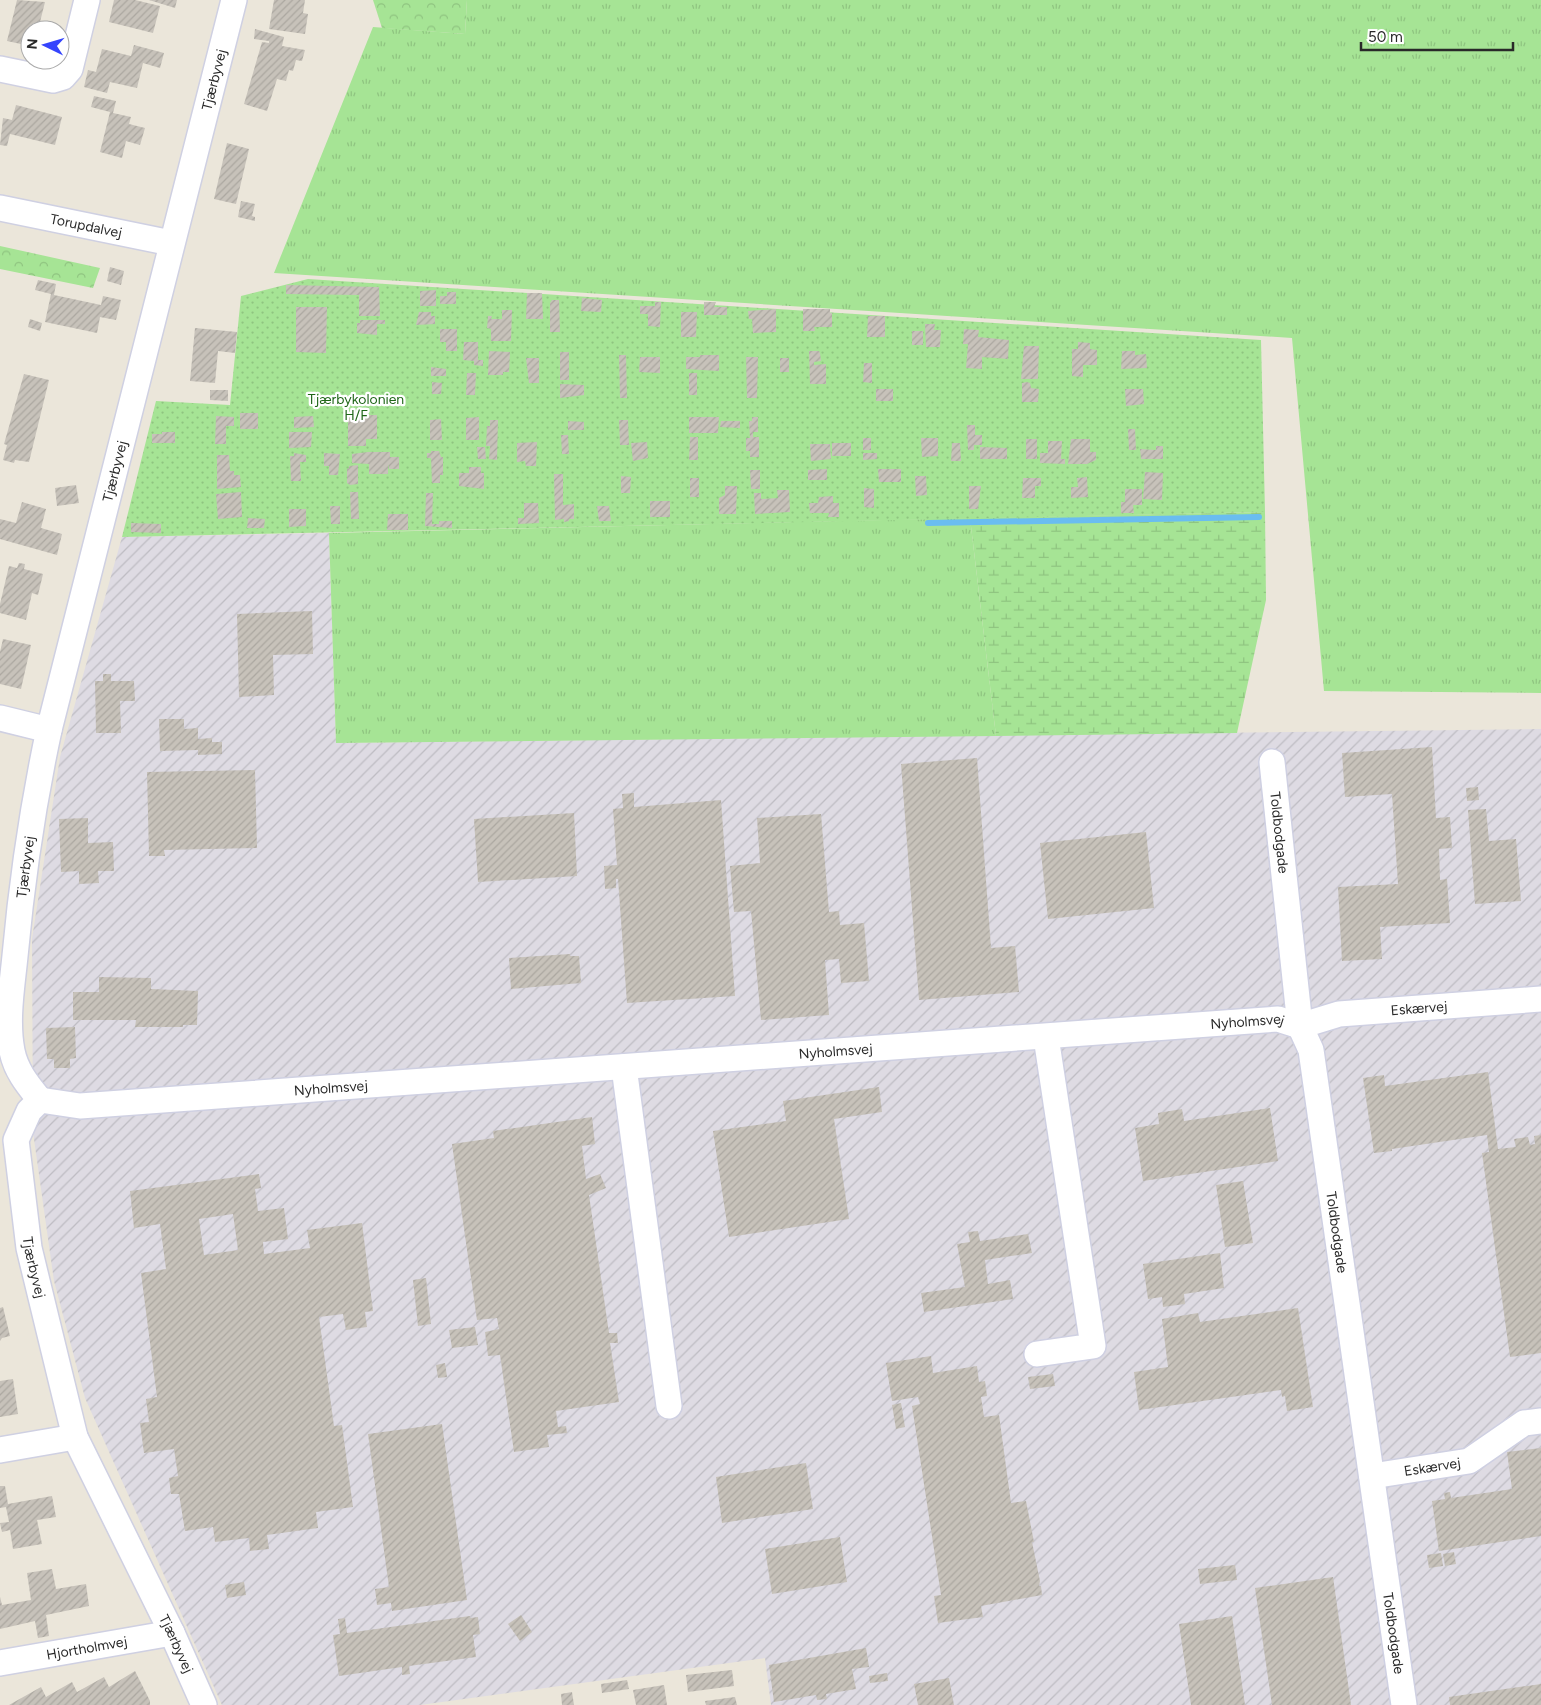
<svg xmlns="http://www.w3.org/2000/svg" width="1541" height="1705" viewBox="0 0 1541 1705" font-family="Figtree,sans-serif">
  <defs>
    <pattern id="industrial-furrows" width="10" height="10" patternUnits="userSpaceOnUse" patternTransform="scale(1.25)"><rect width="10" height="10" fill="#dedbe3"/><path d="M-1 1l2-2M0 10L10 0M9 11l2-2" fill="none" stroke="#bebcc3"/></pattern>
    <pattern id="grass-tufts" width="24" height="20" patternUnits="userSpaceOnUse" patternTransform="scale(1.25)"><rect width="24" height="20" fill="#a6e495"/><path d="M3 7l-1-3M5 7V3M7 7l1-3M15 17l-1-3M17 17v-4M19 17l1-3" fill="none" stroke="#8fc480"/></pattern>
    <pattern id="forest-crowns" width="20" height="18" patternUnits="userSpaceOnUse" patternTransform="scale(1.25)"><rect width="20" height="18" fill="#a6e495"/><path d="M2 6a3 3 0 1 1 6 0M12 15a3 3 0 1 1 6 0" fill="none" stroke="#8fc480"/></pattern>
    <pattern id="wetland-marsh" width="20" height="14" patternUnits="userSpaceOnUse" patternTransform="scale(1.25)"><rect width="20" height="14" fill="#a6e495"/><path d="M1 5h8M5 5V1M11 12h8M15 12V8" fill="none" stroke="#8fc480"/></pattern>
    <pattern id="garden-dots" width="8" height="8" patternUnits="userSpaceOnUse" patternTransform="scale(1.25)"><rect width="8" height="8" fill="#a6e495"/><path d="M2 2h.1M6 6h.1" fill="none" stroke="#8fc480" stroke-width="1.8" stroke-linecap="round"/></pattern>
    <pattern id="building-hatch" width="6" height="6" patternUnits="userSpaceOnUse" patternTransform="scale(1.25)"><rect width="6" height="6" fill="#c7c2ba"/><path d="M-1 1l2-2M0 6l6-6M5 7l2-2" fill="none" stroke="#aba7a0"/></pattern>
  </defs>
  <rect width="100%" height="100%" fill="#ebe6da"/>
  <polygon fill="url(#industrial-furrows)" points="329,533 336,743 1541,729 1541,1705 771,1705 765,1658 420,1705 222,1705 85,1398 54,1281 33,1132 32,939 60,757 122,537"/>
  <g fill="url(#grass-tufts)">
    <polygon points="467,0 1541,0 1541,693 1324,691 1292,338 274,273 373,27 465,34"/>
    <polygon points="970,518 996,736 336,743 329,533"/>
  </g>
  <g fill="url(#forest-crowns)">
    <polygon points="373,0 467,0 465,34 382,28"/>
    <polygon points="0,246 100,268 93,288 0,269"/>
  </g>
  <polygon fill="url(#wetland-marsh)" points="1265,512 1266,600 1237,733 996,736 970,518"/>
  <polygon fill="url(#garden-dots)" points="308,279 1261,340 1265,512 122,537 156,401 230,405 241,296"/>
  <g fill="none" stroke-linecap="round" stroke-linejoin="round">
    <polyline stroke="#6abdf0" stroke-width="6" points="928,523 1259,517"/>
  </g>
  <g fill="url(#building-hatch)" fill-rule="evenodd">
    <polygon points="17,0 45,2 38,30 30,30 30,46 7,41"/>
    <polygon points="114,0 135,0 160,6 153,33 109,22"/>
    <polygon points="149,0 177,0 175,8"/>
    <polygon points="274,0 305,0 303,13 308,14 305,34 269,29"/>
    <polygon points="255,29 284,37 282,46 305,50 302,61 296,60 293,71 289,70 286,81 277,79 267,111 244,104 262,42 269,43 269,41 254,39"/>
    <polygon points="134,45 164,53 160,68 143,63 137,88 110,82 107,93 84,87 88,70 96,72 102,49 131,56"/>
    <polygon points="94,96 116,101 113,113 131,117 129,124 145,128 140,145 126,141 122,158 100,152 110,112 91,107"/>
    <polygon points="16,105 62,117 55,145 10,134 7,146 0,145 3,118 12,120"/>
    <polygon points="227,143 249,149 236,204 214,199"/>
    <polygon points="241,201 255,204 252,216 255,217 255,221 238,217"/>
    <polygon points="110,267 124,271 121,285 107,281"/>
    <polygon points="38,280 56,284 54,295 101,305 103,296 121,300 116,320 100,317 97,333 45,322 51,294 35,290"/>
    <polygon points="286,285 379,287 380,316 359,316 359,295 286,294"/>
    <polygon points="436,290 436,306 420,306 420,291"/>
    <polygon points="447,292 456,292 456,304 440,304 440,296 447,296"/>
    <polygon points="527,293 542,293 543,319 526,319"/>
    <polygon points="582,298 602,300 601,312 581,311"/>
    <polygon points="552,300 559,300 560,332 550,332 550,303"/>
    <polygon points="655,302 661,302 660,327 648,326 648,314 640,314 640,306 655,306"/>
    <polygon points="704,302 716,302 714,307 727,307 727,315 704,315"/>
    <polygon points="296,307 327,307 326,353 296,352"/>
    <polygon points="776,309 776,332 753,333 752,319 749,319 748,311"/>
    <polygon points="803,309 830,309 830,313 832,313 832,327 814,327 815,331 803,331"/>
    <polygon points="502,310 512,310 511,341 491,341 491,329 487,328 488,316 492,316 491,319 502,319"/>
    <polygon points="419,312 431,312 431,316 435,316 435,324 416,325"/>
    <polygon points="681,312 697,312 696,337 681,337"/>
    <polygon points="868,316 885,316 885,337 867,337"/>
    <polygon points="30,319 42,323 40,331 28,327"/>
    <polygon points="360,320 385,320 385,324 377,324 377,335 357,333 357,323 360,323"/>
    <polygon points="925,324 935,324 934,330 941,330 940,347 926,347"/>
    <polygon points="195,328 237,332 235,353 218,351 215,383 190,381"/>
    <polygon points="440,329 457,329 457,351 446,351 446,342 440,342"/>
    <polygon points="964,329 979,330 978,337 1009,340 1008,359 982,357 982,369 966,368 968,344 963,344"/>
    <rect x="912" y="331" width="11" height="14"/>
    <polygon points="464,342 478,342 478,360 483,360 483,366 474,365 474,361 463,360"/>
    <polygon points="1078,342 1090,343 1090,349 1097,350 1097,365 1083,365 1083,377 1072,376 1072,349 1078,349"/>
    <polygon points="1024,346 1039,346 1038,379 1021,379"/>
    <polygon points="489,351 510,352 509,372 503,372 503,375 488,375"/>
    <polygon points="809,351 819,351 820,353 821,361 814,362 814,365 826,364 826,384 810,384"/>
    <polygon points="1122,351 1135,351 1135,355 1146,354 1147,368 1121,369"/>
    <rect x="560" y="352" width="9" height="28"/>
    <polygon points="619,355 626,355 627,398 620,398"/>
    <polygon points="700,355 719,355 719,371 686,369 686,357 700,357"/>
    <polygon points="640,357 660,357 660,373 639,372"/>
    <polygon points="746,357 758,357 757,398 747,398"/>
    <polygon points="526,358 539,358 539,383 529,383"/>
    <rect x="780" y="358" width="9" height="14"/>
    <polygon points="864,363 872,363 872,383 863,382"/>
    <polygon points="431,367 446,369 446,376 431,376"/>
    <polygon points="467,373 476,373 475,395 466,395"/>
    <rect x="689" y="373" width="8" height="22"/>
    <polygon points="24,374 49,380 29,462 15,460 14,463 3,460 7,445 4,444"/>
    <polygon points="432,382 442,383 441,394 432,394"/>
    <polygon points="1027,382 1030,383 1031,388 1039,389 1038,402 1022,402 1022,383"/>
    <polygon points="560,384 584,385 584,395 560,398"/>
    <rect x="876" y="389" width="17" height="12"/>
    <polygon points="1125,389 1143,389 1144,404 1126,406"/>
    <polygon points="210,390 228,390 228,401 210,400"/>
    <rect x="240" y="413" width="18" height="16"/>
    <polygon points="348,415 377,415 377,439 366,439 366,446 348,446"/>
    <polygon points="216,416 234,417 234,426 226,426 226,444 215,444"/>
    <polygon points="313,416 314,427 294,428 294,417"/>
    <polygon points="479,417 479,440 466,440 466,418"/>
    <polygon points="689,417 719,417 718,433 689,433"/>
    <polygon points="752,417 758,417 758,432 753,432 753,437 759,437 759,457 750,457 750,451 746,451 746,438 750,438 749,421 752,421"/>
    <polygon points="441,419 442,440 430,440 430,420"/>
    <polygon points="490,420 498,420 497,460 489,459 490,446 486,446 487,426 490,426"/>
    <polygon points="619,420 628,420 629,445 620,445"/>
    <polygon points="568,421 584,422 584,430 568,430"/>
    <polygon points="721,421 740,421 740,428 720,427"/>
    <polygon points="967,425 975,425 975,435 982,435 982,445 974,445 974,450 968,450"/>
    <polygon points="1128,429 1135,429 1136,450 1129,450"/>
    <polygon points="162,432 175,432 175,443 152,443 152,434 162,434"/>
    <polygon points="289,432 312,432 311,447 289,448"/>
    <polygon points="561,435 568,435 569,454 562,454"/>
    <polygon points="690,437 698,437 698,460 689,460"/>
    <rect x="863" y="438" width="8" height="12"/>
    <polygon points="921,438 938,438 938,456 922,457"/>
    <rect x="1026" y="439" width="11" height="20"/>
    <polygon points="1071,439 1090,439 1090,452 1096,452 1096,460 1087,464 1068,464"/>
    <polygon points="1048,441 1062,441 1061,459 1065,459 1065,464 1040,463 1040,453 1048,453"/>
    <polygon points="537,442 536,466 526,466 525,461 517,462 517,443"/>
    <polygon points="647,442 648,458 633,461 631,443"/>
    <rect x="832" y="443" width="19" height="13"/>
    <polygon points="952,443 960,443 961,461 951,461"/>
    <polygon points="810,444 830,444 831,459 811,461"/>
    <polygon points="1156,446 1163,446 1163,459 1141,459 1140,449 1156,450"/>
    <polygon points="477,447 485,447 486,459 478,459"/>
    <polygon points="980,447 1007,448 1007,459 980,459"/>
    <polygon points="431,451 439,451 441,457 443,457 443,475 440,475 440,483 432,483 431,458 427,458 427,453 431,453"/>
    <polygon points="368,452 390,452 390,457 399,457 399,469 389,469 388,464 388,474 369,474 369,464 352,463 352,454"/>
    <polygon points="294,453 306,455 306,462 300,462 301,481 291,481 290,456 294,456"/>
    <polygon points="324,453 340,454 338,475 329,475 329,466 324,466"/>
    <polygon points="863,453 877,453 877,459 863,460"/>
    <polygon points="217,455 229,455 230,471 234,471 234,475 240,475 241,487 217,489"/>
    <polygon points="358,465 358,484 350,485 347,483 347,469 349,468 349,466"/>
    <polygon points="469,467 481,467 481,473 484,473 484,489 459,486 459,473 469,473"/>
    <polygon points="827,469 827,480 808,480 808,470"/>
    <polygon points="878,469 901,469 901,482 879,482"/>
    <polygon points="750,470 760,470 760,489 751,489"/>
    <polygon points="1145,472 1163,473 1162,500 1143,499"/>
    <polygon points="554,474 563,474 563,505 574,504 574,519 569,519 569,521 564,522 564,519 555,520"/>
    <polygon points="621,476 631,477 630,493 621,493"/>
    <polygon points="915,476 926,476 927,495 916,496"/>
    <polygon points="1087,477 1088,497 1071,498 1071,487 1078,487 1077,478"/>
    <rect x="690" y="478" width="9" height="19"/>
    <polygon points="1023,478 1041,478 1041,486 1035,486 1035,498 1022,498"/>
    <polygon points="76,485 79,503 57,506 55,488"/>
    <polygon points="725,486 737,486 736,514 719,514 719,498 725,495"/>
    <polygon points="969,486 981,486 978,509 969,509"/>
    <polygon points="864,488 874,489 874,508 864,507"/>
    <polygon points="1125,489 1142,489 1142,505 1133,505 1134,513 1121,513 1121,502 1125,502"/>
    <polygon points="777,490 789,490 790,512 755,514 754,493 761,493 761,499 778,498"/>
    <polygon points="241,492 242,517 218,519 216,494"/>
    <polygon points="350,492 358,492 359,519 351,519"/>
    <polygon points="426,493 433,493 432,524 439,524 439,521 452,521 452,528 425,526"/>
    <polygon points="833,496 833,503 839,503 839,517 828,517 829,513 810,513 809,503 818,503 819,497"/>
    <rect x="650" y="501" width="20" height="16"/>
    <polygon points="22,502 46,509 41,528 62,534 57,555 0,539 0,519 16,523"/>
    <polygon points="524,503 538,503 539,523 518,524 518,518 524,518"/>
    <polygon points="330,506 340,506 340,524 331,524"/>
    <polygon points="597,506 609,506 611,521 599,521"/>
    <polygon points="289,509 306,509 306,526 289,527"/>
    <polygon points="388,514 408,514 408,530 387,530"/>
    <polygon points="248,518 265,519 264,528 247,528"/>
    <polygon points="131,523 161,524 161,533 131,532"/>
    <polygon points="19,563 25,564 24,569 43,574 38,595 32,593 26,620 0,613 0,604 9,566 17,568"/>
    <polygon points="312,611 313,654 273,655 274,695 239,697 237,614"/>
    <polygon points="3,639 31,645 21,689 0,684 0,652"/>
    <polygon points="103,674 111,674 111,681 134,681 135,701 120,701 121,733 96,733 95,681 103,681"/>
    <polygon points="159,719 184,719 184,729 198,728 198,739 212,738 212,742 222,742 222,754 198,755 198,750 160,751"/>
    <polygon points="1432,747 1436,818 1450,817 1452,848 1439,849 1440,880 1447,879 1450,923 1380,927 1382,959 1342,961 1338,887 1398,884 1392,794 1345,797 1342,753"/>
    <polygon points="977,758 991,948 1015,946 1019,992 919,1000 901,764"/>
    <polygon points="255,770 257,848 164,850 165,856 149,856 147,772"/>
    <polygon points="1478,787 1479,800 1467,801 1466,788"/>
    <polygon points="634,793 634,807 721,800 735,996 627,1003 618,879 616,879 616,888 605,889 604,866 617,865 613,809 623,808 622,794"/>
    <polygon points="1486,809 1489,841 1516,839 1521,901 1475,904 1468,810"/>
    <polygon points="574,813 577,876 478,882 474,819"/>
    <polygon points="821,814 829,912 839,911 840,925 864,923 869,981 841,983 839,959 825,960 829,1015 761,1020 751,911 734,912 730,866 760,863 757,818"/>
    <polygon points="88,818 88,843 113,842 114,871 98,871 99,883 79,884 79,871 61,872 59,819"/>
    <polygon points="1146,832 1154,908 1048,919 1040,843"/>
    <polygon points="570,954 570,956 579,956 581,983 511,989 509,958"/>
    <polygon points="99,977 151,978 151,989 198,991 197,1025 183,1025 183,1027 135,1027 136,1020 73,1020 73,992 99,992"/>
    <polygon points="75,1027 76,1058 70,1059 70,1068 54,1068 54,1059 47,1059 46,1028"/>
    <polygon points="1488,1072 1498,1149 1516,1147 1514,1139 1528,1137 1530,1145 1535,1144 1534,1136 1541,1135 1541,1353 1510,1357 1482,1153 1489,1152 1487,1135 1392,1149 1392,1151 1374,1153 1363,1078 1384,1075 1385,1086"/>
    <polygon points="879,1087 882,1112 834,1119 849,1219 729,1237 713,1131 786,1121 783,1101"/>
    <polygon points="1270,1108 1278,1161 1143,1181 1135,1128 1159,1124 1158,1113 1182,1109 1184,1121"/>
    <polygon points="592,1117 595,1144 582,1146 586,1179 600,1174 606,1188 589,1195 609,1333 617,1333 618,1343 610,1343 619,1402 556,1411 558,1427 566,1426 567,1433 547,1435 549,1447 514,1452 500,1355 488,1356 485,1332 499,1329 497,1318 477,1320 452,1144 494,1138 493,1131"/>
    <path d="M259 1174 261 1188 255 1189 258 1211 284 1208 288 1239 263 1242 264 1254 310 1248 307 1230 362 1223 373 1311 365 1312 367 1327 346 1330 343 1314 319 1317 334 1426 342 1425 353 1507 316 1512 318 1528 267 1535 269 1549 250 1551 249 1538 215 1542 213 1527 185 1531 179 1494H171L169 1478 178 1476 174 1449 144 1453 140 1423 149 1422 146 1399 157 1397 141 1273 166 1269 160 1224 134 1228 130 1191ZM233 1214 238 1250 204 1255 199 1219Z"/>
    <polygon points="1243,1181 1253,1243 1225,1247 1216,1185"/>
    <polygon points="978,1231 980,1241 1028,1234 1032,1253 985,1260 988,1284 1010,1280 1013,1299 924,1312 921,1293 965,1287 957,1244 970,1242 968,1232"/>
    <polygon points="1220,1253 1224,1288 1184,1294 1185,1304 1163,1307 1162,1297 1148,1299 1143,1264"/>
    <polygon points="426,1278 431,1324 418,1326 413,1280"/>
    <polygon points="3,1307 10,1336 2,1338 0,1341 0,1308"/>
    <polygon points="1298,1308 1313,1407 1287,1411 1285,1396 1282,1397 1281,1390 1139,1410 1134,1372 1168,1367 1162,1319 1198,1313 1200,1322"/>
    <polygon points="475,1327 478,1345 452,1348 449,1330"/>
    <polygon points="931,1356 933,1373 977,1366 979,1382 985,1381 987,1396 981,1397 984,1417 999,1415 1011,1503 1026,1501 1034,1542 1032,1542 1040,1581 1039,1586 1041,1586 1042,1595 981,1606 983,1617 938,1623 934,1596 941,1595 912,1406 920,1404 918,1397 892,1401 886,1363"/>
    <polygon points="445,1363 447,1377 438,1378 436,1365"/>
    <polygon points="1053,1374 1055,1386 1030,1389 1028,1377"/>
    <polygon points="13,1379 18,1414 0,1417 0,1381"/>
    <polygon points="901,1403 905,1427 896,1429 892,1405"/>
    <polygon points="442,1424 467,1600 392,1611 391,1603 377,1605 375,1589 389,1587 368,1434"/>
    <polygon points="1541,1448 1541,1536 1439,1551 1432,1501 1445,1499 1444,1493 1450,1492 1451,1498 1512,1489 1507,1452"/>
    <polygon points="806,1463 813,1509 722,1523 716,1477"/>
    <polygon points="0,1486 5,1486 8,1504 52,1496 56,1517 37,1520 42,1544 13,1549 10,1530 2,1532 0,1523 9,1522 6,1507 0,1508"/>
    <polygon points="840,1537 847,1582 772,1594 765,1549"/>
    <polygon points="1454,1552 1456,1564 1445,1566 1443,1554"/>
    <polygon points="1441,1553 1443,1566 1429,1568 1427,1555"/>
    <polygon points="1235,1565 1237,1580 1200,1584 1198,1569"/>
    <polygon points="52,1569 56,1589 86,1584 89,1606 46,1615 49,1636 38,1638 35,1621 0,1629 0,1597 2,1605 31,1600 27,1573"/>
    <polygon points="1333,1577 1351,1705 1272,1705 1255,1588"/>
    <polygon points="244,1582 246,1595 227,1598 225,1585"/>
    <polygon points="521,1615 532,1632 520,1641 508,1624"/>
    <polygon points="470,1616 470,1618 478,1617 480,1634 473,1635 476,1657 409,1666 410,1674 402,1675 402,1667 339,1676 333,1635 340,1634 338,1619 345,1618 347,1633"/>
    <polygon points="1232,1616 1245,1705 1191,1705 1179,1624"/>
    <polygon points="866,1648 869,1667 852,1669 856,1689 826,1694 827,1699 817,1700 816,1695 774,1702 769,1665"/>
    <polygon points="732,1670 734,1686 688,1692 686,1675"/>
    <polygon points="135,1671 150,1701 150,1705 9,1705 41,1687 46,1697 72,1682 77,1692 104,1677 109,1687"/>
    <polygon points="887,1673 888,1681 870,1683 869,1676"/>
    <polygon points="949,1678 954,1705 918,1705 914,1684"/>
    <polygon points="627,1680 629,1689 602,1693 601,1684"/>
    <polygon points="1541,1684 1541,1705 1450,1705 1449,1697"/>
    <polygon points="664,1685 667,1705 636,1705 633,1690"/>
    <polygon points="572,1692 574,1705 562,1705 561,1694"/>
    <polygon points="735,1697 737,1705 706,1705 705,1701"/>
  </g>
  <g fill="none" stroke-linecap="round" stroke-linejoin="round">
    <g stroke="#cfd0e2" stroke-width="28">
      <g id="minor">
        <polyline points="0,69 53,80 63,77 70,69 87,0"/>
        <path id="s1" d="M0 208 171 243"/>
        <polyline points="0,718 49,730"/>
        <path id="s2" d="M1272 762 1300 1026 1311 1050 1404 1705"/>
        <path id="s3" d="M1300 1026 1339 1014 1541 999"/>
        <polyline points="624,1067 669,1406"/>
        <path id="s4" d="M40 1100 80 1106 1278 1019 1300 1026"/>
        <path id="s5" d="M40 1100C28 1085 16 1071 12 1051 6 1020 12 987 15 956 22 880 33 804 49 730L234 0"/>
        <path id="s6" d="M40 1100 29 1111 16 1140 29 1248 75 1437 172 1633 204 1705"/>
        <polyline points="1037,1354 1093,1346 1046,1037"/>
        <polyline points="0,1450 75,1437"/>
        <path id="s7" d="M1372 1476 1469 1461 1524 1423 1541 1421"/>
        <path id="s8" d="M0 1663 172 1633"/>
      </g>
    </g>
    <use href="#minor" stroke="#fff" stroke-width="25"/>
  </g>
  <g text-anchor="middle" stroke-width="4.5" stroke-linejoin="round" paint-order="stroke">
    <g font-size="14" fill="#292929" stroke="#fff">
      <text dy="5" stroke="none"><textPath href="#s5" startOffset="1052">Tjærbyvej</textPath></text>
      <text dy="5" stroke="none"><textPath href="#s1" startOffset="88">Torupdalvej</textPath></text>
      <text dy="5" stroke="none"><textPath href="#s5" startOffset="648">Tjærbyvej</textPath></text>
      <text dy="5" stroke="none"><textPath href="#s2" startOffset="71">Toldbodgade</textPath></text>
      <text dy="5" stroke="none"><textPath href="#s5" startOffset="242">Tjærbyvej</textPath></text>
      <text dy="5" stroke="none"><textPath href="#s3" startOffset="121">Eskærvej</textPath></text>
      <text dy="5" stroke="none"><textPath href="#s4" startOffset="1211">Nyholmsvej</textPath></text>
      <text dy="5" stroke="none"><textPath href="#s4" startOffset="798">Nyholmsvej</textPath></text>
      <text dy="5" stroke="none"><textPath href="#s4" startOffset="292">Nyholmsvej</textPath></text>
      <text dy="5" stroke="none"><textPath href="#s2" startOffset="476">Toldbodgade</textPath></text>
      <text dy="5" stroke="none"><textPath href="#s6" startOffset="176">Tjærbyvej</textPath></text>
      <text dy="5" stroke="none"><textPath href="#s7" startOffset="61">Eskærvej</textPath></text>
      <text dy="5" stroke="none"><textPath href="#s2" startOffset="881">Toldbodgade</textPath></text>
      <text dy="5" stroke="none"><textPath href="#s6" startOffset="581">Tjærbyvej</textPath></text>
      <text dy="5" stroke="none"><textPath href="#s8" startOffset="88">Hjortholmvej</textPath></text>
    </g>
    <g font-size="14" fill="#1f6618" stroke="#fff">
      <text x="356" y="404">Tjærbykolonien<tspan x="356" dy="16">H/F</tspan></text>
    </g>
  </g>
  <g transform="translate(45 45) rotate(275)"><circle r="24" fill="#ffffff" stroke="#a9a9a9"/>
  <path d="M0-4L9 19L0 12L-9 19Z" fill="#3544fd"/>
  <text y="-8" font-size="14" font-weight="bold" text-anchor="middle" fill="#292929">N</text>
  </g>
  <path d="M1361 42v8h152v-8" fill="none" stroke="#292929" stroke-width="2.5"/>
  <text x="1368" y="42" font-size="15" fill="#292929" stroke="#ffffff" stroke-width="4" paint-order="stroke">50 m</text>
</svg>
